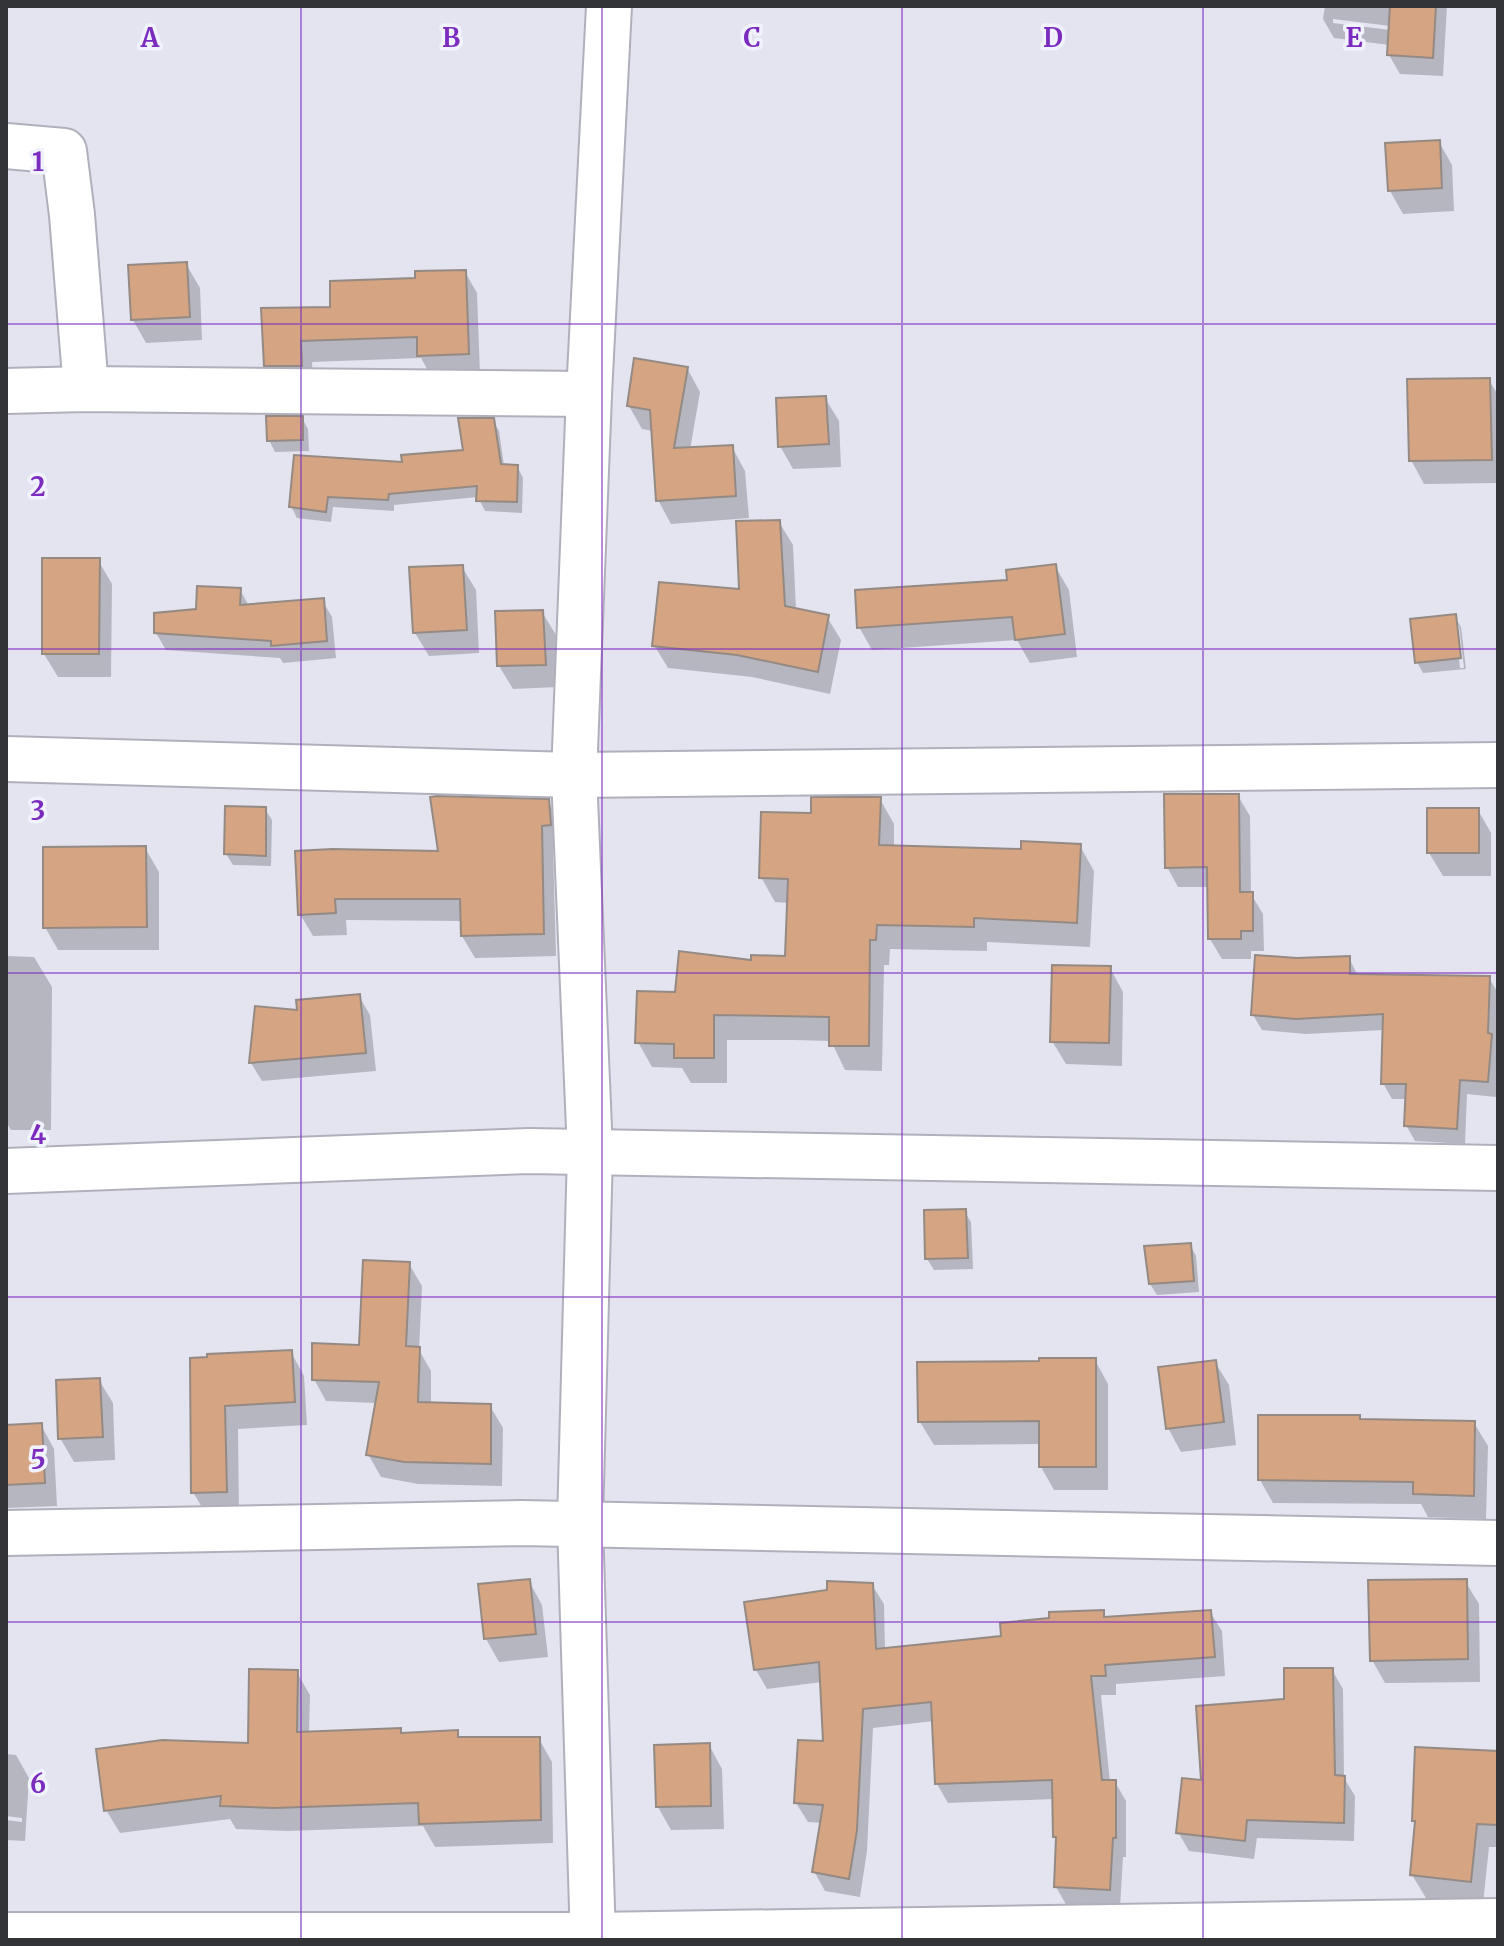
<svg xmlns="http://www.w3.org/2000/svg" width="1504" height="1946" viewBox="0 0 1504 1946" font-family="Merriweather,serif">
  <rect width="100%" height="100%" fill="#e3e4f0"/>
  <g fill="#0003" fill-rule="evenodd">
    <path d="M1325 6H1447L1443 76 1400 74 1389 55 1390 45 1334 38 1323 19ZM1333 19 1399 27V31L1333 23Z"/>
    <polygon points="1439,142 1452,165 1454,211 1403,214 1390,191"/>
    <polygon points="186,264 200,288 202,340 146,343 133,320"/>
    <polygon points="465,272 477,293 480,375 431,376 421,358 312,362 313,387 279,386 266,365 333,309 417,280"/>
    <polygon points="687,368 700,392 690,450 732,447 745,471 749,518 671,524 658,500 653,431 642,429 629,406"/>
    <polygon points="1489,380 1498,395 1498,483 1424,484 1411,460"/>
    <polygon points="825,398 839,421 841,467 793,469 780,446"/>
    <polygon points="302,418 308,429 309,451 275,452 269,440"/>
    <polygon points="492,420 499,431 504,466 517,466 523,478 522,513 485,511 478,497 394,505 394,511 333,507 331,522 297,518 291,506 404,464 465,451"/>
    <polygon points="779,522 793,545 796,610 827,617 841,640 830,694 752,677 668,668 654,645 741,592"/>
    <polygon points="98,560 112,584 111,677 58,677 44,654"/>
    <polygon points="1055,566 1069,590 1077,657 1030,663 1017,640 872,650 859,627"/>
    <polygon points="462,567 476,590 479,653 429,656 415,633"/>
    <polygon points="240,590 249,606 322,600 332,617 336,658 283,663 280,658 166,650 156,633"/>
    <polygon points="542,612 556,635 558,687 513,689 499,666"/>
    <path d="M1454 616 1461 627 1466 669 1423 673 1417 662ZM1455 625H1459L1464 668H1460Z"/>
    <polygon points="1238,796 1250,816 1251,894 1263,914 1264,951 1251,951 1251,959 1222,959 1210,939 1209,887 1178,887 1167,867"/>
    <polygon points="880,799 894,824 894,848 1023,851 1080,846 1094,871 1090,947 987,942 987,951 890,949 889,965 884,965 882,1071 845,1070 831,1041 793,1040 727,1040 727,1083 691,1083 682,1068 652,1067 638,1042 677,994 753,962 787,958 789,903 775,902 761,877 813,815"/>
    <polygon points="548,801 560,823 562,846 553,847 556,956 475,958 462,936 462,921 346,920 347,935 313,936 300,914 332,851 441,853"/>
    <polygon points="265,809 272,820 271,866 233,865 226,854"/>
    <polygon points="1478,810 1491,833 1491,876 1443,876 1429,853"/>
    <polygon points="145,848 159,872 159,950 58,950 45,927"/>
    <polygon points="6,956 34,957 52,987 51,1130 11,1130 6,1122"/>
    <polygon points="1349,958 1358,976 1489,978 1498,993 1496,1097 1467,1094 1465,1144 1415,1141 1406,1125 1407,1099 1392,1099 1383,1083 1384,1030 1306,1034 1262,1030 1253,1015 1297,960"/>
    <polygon points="1110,968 1123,992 1122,1066 1066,1064 1052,1041"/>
    <polygon points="359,996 370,1015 376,1071 262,1081 251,1063 299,1012"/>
    <polygon points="964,1211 971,1222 973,1269 934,1270 927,1259"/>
    <polygon points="1190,1245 1196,1256 1199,1292 1157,1295 1150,1284"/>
    <polygon points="409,1264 422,1286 419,1350 431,1371 431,1404 490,1406 503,1428 502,1486 418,1484 381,1477 368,1454 377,1403 326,1401 314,1379 361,1347"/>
    <polygon points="291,1352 304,1376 307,1425 238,1429 239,1515 207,1516 193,1492 192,1360"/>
    <polygon points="1095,1360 1108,1384 1108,1490 1054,1490 1041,1467 1041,1444 934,1445 920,1422"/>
    <polygon points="1215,1362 1229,1385 1236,1445 1181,1452 1168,1428"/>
    <polygon points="99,1380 113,1403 115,1460 74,1462 60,1438"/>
    <polygon points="1474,1423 1488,1446 1486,1519 1428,1517 1421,1504 1273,1503 1260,1480"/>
    <polygon points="41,1425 54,1449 57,1506 6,1508 6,1427"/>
    <polygon points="529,1581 542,1605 548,1657 499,1662 486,1639"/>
    <polygon points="1465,1581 1479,1604 1480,1682 1385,1683 1372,1660"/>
    <polygon points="872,1585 884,1604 885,1650 1004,1638 1102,1612 1106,1619 1210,1612 1222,1631 1225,1676 1116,1684 1116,1695 1101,1695 1110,1782 1115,1782 1126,1801 1126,1857 1123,1857 1120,1908 1067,1906 1056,1887 1058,1842 1055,1837 1054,1799 948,1803 937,1784 934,1721 873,1728 867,1851 860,1897 825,1891 814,1871 822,1823 808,1822 796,1803 825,1744 822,1682 767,1689 756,1670"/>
    <polygon points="1332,1670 1343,1689 1344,1778 1355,1796 1354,1841 1257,1838 1254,1859 1189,1851 1178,1832 1203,1782 1286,1701"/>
    <polygon points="296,1671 310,1695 309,1734 400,1730 403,1735 457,1732 461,1739 539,1739 552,1762 553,1843 435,1847 423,1826 288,1831 236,1829 230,1819 120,1833 106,1810 250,1746"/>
    <polygon points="709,1745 722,1769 724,1829 671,1830 658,1807"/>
    <polygon points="1498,1753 1498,1847 1489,1847 1483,1904 1426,1898 1412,1875 1416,1825 1414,1820"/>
    <polygon points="6,1754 16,1755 29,1778 25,1841 6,1840 6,1820 22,1822 22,1818 6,1816"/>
  </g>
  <g fill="#d5a483" stroke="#948a83" stroke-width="2">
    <polygon points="1390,6 1436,6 1433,58 1387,55"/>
    <polygon points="1440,140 1442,188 1388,191 1385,143"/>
    <polygon points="187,262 190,317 131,320 128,265"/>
    <polygon points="466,270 469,354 417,356 417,337 301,341 302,366 264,366 261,308 330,307 330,281 415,278 415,271"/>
    <polygon points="634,358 688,367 674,448 733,445 736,496 656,501 650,410 627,406"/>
    <polygon points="1490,378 1492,460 1409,461 1407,379"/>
    <polygon points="826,396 829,444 778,447 776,398"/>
    <polygon points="266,416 303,416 303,440 267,441"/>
    <polygon points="458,418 494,418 501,464 518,465 517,502 476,501 477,486 389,494 388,500 328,497 326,512 289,507 294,455 402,462 401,455 463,450"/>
    <polygon points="780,520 785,606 829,615 818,672 737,655 652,646 659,582 739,589 736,521"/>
    <polygon points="42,558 100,558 99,654 42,654"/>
    <polygon points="1056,564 1065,634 1015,640 1012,617 857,628 855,590 1007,580 1006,570"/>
    <polygon points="463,565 467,630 413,633 409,567"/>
    <polygon points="197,586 241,588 240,605 324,598 327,641 271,646 271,641 154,633 154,613 196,609"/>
    <polygon points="543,610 546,665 497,666 495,611"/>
    <polygon points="1456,614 1461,658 1415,663 1410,619"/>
    <polygon points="1164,794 1239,794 1240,892 1253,892 1253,931 1241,931 1241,939 1208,939 1207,867 1165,868"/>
    <polygon points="437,796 549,799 551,825 542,826 544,934 461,936 460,899 335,899 336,913 298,915 295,851 332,849 438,851 430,797"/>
    <polygon points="811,797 881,797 879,845 1021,849 1021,841 1081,844 1077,923 974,918 974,927 877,925 876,940 870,940 869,1046 829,1046 829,1017 777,1016 714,1015 714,1058 674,1058 674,1044 635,1043 637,991 675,992 679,951 751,960 751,955 785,956 788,879 759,878 761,812 811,813"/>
    <polygon points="225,806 266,807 266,856 224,854"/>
    <rect x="1427" y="808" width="52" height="45"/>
    <polygon points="146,846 147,927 43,928 43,847"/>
    <polygon points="1255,955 1297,958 1350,956 1350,974 1490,976 1488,1033 1492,1034 1488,1082 1460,1080 1457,1129 1404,1126 1406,1084 1381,1084 1383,1014 1296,1019 1251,1015"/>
    <polygon points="1052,965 1111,966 1109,1043 1050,1042"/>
    <polygon points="360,994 366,1053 249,1063 255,1006 297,1010 296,1000"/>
    <polygon points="966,1209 968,1258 925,1259 924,1210"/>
    <polygon points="1191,1243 1194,1281 1149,1284 1144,1246"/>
    <polygon points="363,1260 410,1262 406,1346 420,1347 418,1402 491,1404 491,1464 404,1462 366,1455 379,1382 312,1380 312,1343 359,1345"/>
    <polygon points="292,1350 295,1402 225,1406 227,1492 191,1493 190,1358 207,1357 207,1354"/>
    <polygon points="1039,1358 1096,1358 1096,1467 1039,1467 1039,1421 918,1422 917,1362 1039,1361"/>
    <polygon points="1216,1360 1224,1422 1166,1429 1158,1367"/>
    <polygon points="100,1378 103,1437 58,1439 56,1380"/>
    <polygon points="1258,1415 1360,1415 1360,1419 1475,1421 1474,1496 1413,1494 1413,1482 1258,1480"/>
    <polygon points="42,1423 45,1483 6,1485 6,1425"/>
    <polygon points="530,1579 536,1634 484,1639 478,1584"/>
    <polygon points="1467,1579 1468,1659 1370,1661 1368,1580"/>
    <polygon points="827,1581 873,1583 876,1649 1001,1636 1000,1623 1049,1618 1049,1612 1104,1610 1104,1617 1211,1610 1215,1657 1105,1665 1106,1676 1091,1676 1102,1780 1116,1780 1116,1838 1113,1838 1110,1890 1054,1887 1056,1837 1053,1837 1052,1780 935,1784 931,1702 863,1709 857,1830 849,1879 812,1872 823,1805 794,1803 798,1740 823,1741 819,1662 754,1670 744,1602 827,1590"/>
    <polygon points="1284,1668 1333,1668 1335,1775 1345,1776 1344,1823 1247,1820 1245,1841 1176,1833 1182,1778 1201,1780 1196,1706 1284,1699"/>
    <polygon points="249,1669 298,1670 297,1732 401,1728 401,1733 458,1730 458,1737 540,1737 541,1820 419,1824 418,1803 274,1808 220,1806 221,1796 104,1811 96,1749 162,1740 248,1743"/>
    <polygon points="710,1743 711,1806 656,1807 654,1745"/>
    <polygon points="1415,1747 1498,1751 1498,1825 1477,1824 1471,1882 1410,1875 1415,1821 1412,1821"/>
  </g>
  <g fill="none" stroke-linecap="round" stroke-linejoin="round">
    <g stroke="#afb0bc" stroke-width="48">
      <g id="minor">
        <polyline points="6,146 64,151 72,215 86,389"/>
        <polyline points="6,391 86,389 589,394"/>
        <polyline points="6,759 574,775 1498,765"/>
        <polyline points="6,1171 529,1151 1498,1168"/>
        <polyline points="6,1533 521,1523 1498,1543"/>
        <polyline points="6,1935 593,1935 1498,1921"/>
        <polyline points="593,1940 580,1523 590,1152 574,775 589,394 609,6"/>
      </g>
    </g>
    <use href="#minor" stroke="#fff" stroke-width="44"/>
  </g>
  <path fill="none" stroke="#7b2cbf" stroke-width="2" stroke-opacity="0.55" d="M301 6V1940M602 6V1940M902 6V1940M1203 6V1940M6 324H1498M6 649H1498M6 973H1498M6 1297H1498M6 1622H1498"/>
  <g font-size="26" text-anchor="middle" font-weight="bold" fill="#7b2cbf" stroke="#f0f2fe" stroke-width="7" stroke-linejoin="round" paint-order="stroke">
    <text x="150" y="47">A</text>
    <text x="451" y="47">B</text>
    <text x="752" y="47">C</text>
    <text x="1053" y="47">D</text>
    <text x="1354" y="47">E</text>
    <text x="38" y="171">1</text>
    <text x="38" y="496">2</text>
    <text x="38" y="820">3</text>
    <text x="38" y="1144">4</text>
    <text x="38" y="1469">5</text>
    <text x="38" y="1793">6</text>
  </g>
  <rect width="1504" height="1946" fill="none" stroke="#333438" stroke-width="16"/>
</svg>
